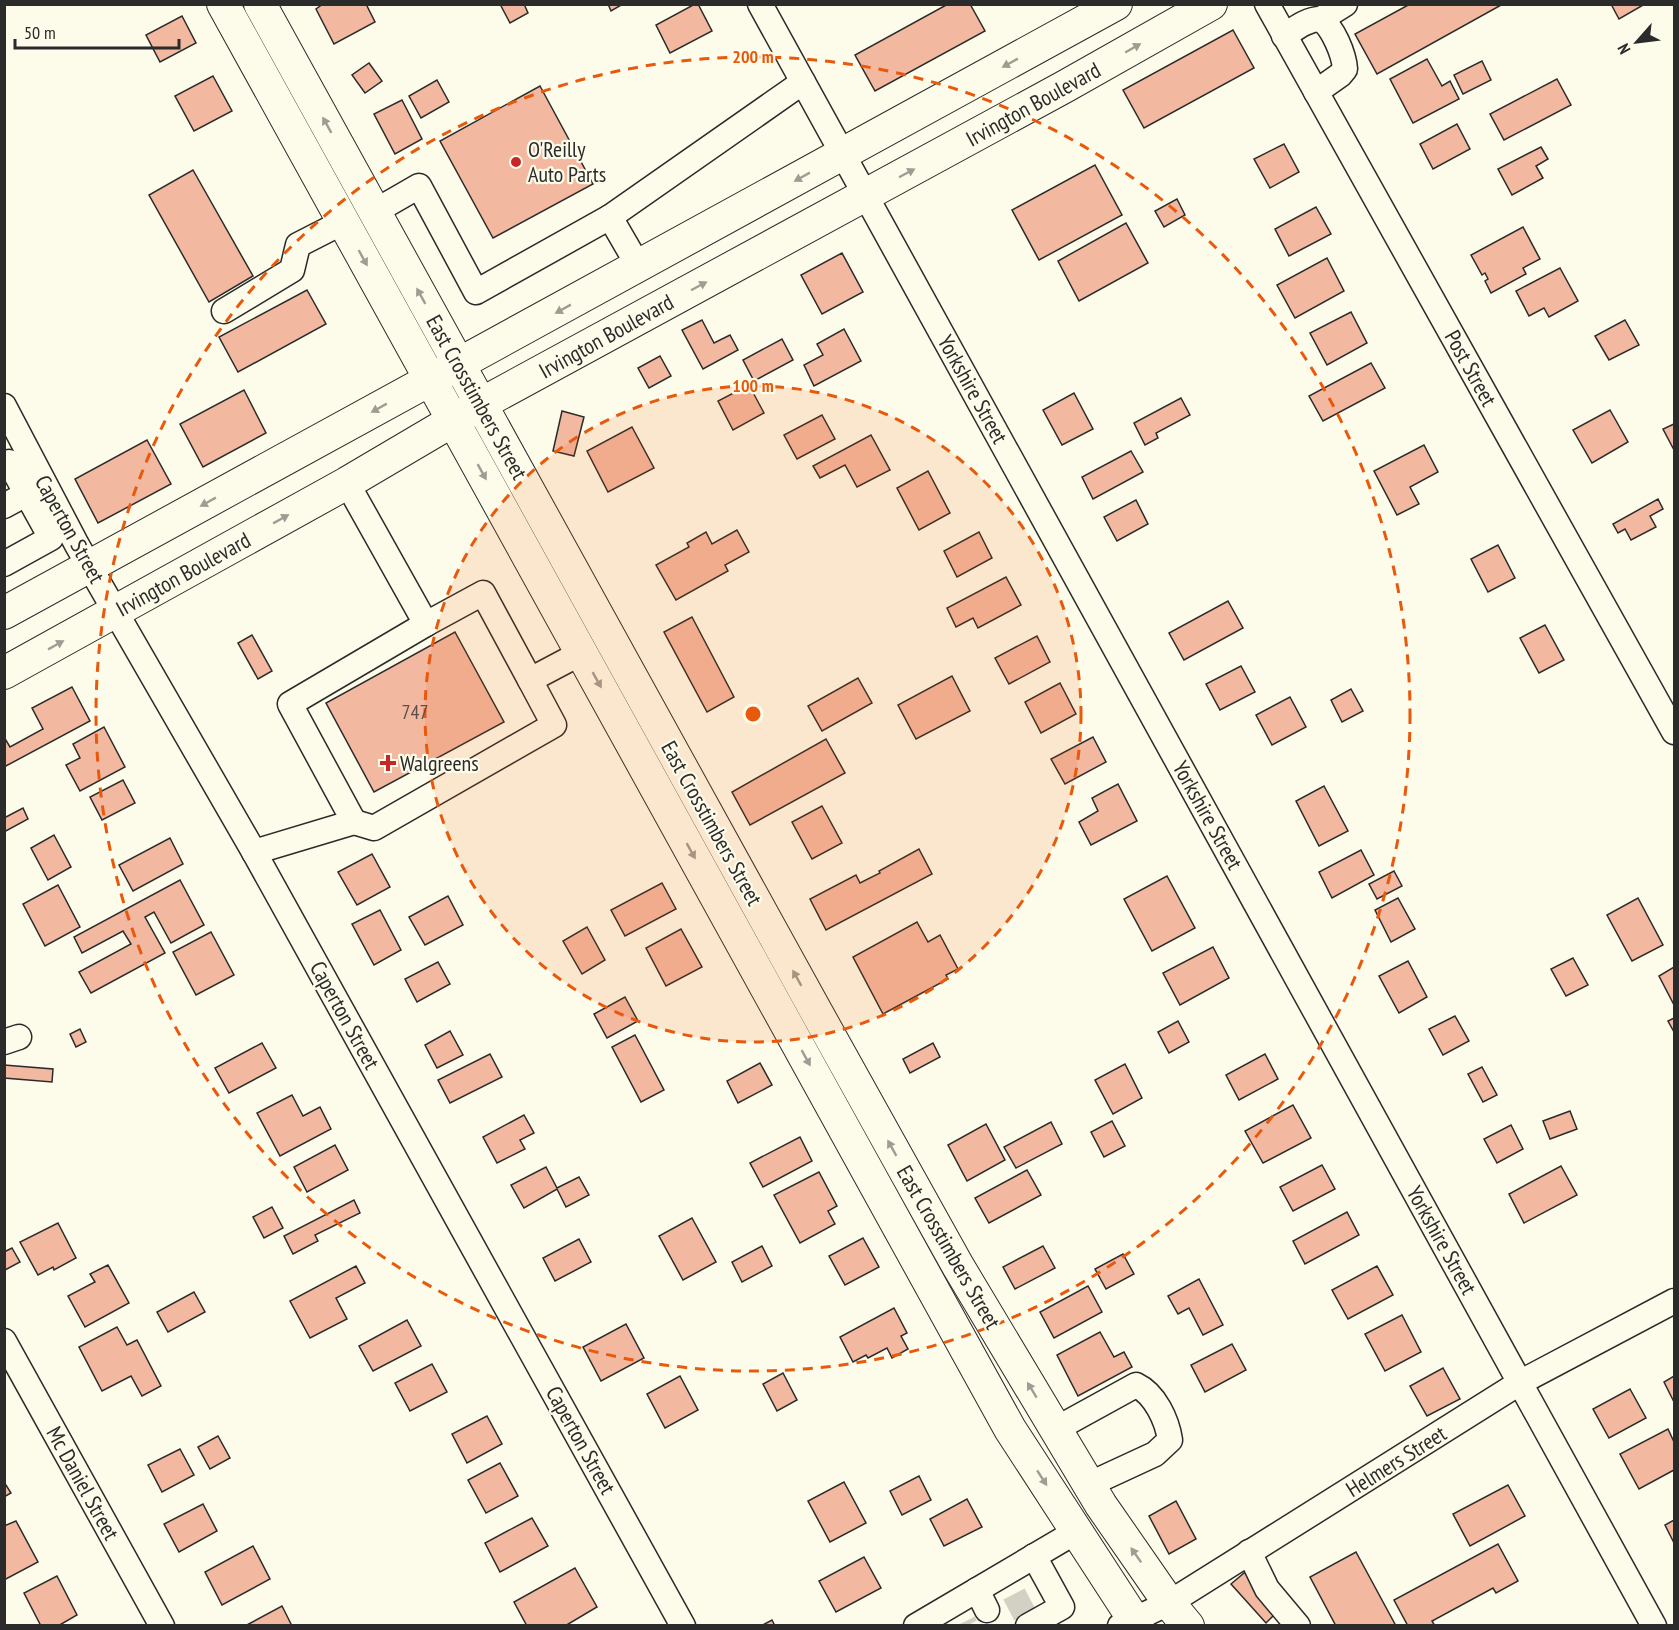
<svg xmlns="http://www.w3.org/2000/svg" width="1679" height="1630" viewBox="0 0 1679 1630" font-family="'PT Sans Narrow',sans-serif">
  <rect width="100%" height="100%" fill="#fdfbea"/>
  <g fill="#f2b8a0" stroke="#2b2b2b" stroke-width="1.5">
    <polygon points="323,4 366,4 375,22 334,44 316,9"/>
    <polygon points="500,4 524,4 528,13 510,23"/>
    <polygon points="608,4 623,4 611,11"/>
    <polygon points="695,4 698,4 712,31 670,53 656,25"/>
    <polygon points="948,4 970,4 985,31 875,91 855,55"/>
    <polygon points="1410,4 1503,4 1377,74 1355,34"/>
    <polygon points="1611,4 1645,4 1619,19"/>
    <polygon points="182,16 196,43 160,62 146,35"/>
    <polygon points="1233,30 1254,68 1144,128 1123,90"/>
    <polygon points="1427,59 1442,86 1450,81 1459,99 1413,123 1390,79"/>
    <polygon points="1482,61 1491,80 1463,94 1454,75"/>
    <polygon points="369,63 382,81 365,93 352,75"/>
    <polygon points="213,76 232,111 194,131 175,96"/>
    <polygon points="1557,79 1571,105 1504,140 1490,114"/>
    <polygon points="437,80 449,102 421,118 409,96"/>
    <polygon points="540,86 593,184 493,238 440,141"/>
    <polygon points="402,100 422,139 395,154 374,114"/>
    <polygon points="1457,124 1470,149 1433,169 1420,144"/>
    <polygon points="1284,144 1299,172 1270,188 1254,159"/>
    <polygon points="1541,147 1548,159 1536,166 1543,178 1512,195 1498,169"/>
    <polygon points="1095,165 1122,215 1039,260 1012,210"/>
    <polygon points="193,170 253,276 209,302 149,195"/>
    <polygon points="1177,199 1185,215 1164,227 1155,211"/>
    <polygon points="1316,207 1331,234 1289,256 1275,229"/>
    <polygon points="1126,223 1148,263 1079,301 1058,261"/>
    <polygon points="1523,227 1540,259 1523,268 1526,274 1491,293 1485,281 1488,279 1485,273 1482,275 1471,255"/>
    <polygon points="842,253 863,292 822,314 801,275"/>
    <polygon points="1327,258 1344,291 1295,318 1277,285"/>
    <polygon points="1560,268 1578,301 1549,317 1544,308 1529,316 1516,291"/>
    <polygon points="307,290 326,324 238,372 219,337"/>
    <polygon points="1351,312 1367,343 1327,365 1310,333"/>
    <polygon points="702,320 714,343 730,335 738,350 703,369 682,330"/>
    <polygon points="1625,320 1639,345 1609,360 1595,336"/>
    <polygon points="844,329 861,361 814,386 804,365 823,355 817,344"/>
    <polygon points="782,339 793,360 754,381 743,360"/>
    <polygon points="660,356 671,376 649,388 638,368"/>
    <polygon points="1371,363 1385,388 1323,421 1309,396"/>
    <polygon points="749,385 764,413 733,430 718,401"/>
    <polygon points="244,390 266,433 203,467 180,424"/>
    <polygon points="1074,393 1093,429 1062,445 1043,410"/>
    <polygon points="1181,398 1190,415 1156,433 1158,438 1145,445 1134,423"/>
    <polygon points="1610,410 1628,442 1592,463 1573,430"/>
    <polygon points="562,411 584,417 574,456 553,451"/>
    <polygon points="822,415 835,439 797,459 784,435"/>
    <polygon points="1674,424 1674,450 1663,429"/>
    <polygon points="632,427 654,468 608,492 587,451"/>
    <polygon points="871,435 890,470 857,487 845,465 820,478 813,466"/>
    <polygon points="147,440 171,484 98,523 75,479"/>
    <polygon points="1424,445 1438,472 1410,487 1419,504 1397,515 1374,471"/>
    <polygon points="1131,451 1143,472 1093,499 1082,477"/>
    <polygon points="928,471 950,513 919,530 897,488"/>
    <polygon points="1658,499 1663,509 1650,516 1656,527 1631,540 1625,529 1618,533 1613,524"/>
    <polygon points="1136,500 1148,524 1117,541 1104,517"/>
    <polygon points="737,530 749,552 725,565 728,571 676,600 656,565 689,547 687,543 706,532 712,544"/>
    <polygon points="979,532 992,558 957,577 944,551"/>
    <polygon points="1498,545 1515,578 1488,592 1471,559"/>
    <polygon points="1006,577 1021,605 978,628 973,618 956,627 947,608"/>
    <polygon points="1228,601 1243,628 1184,660 1169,633"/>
    <polygon points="692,617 734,697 707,712 664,632"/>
    <polygon points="1545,625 1564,660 1539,673 1520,638"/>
    <polygon points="455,632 504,722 374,792 326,703"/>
    <polygon points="252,635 272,671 258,679 238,643"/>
    <polygon points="1037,636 1050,662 1009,684 995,658"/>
    <polygon points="1241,666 1255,692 1220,710 1206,684"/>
    <polygon points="952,676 970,711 916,739 898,705"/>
    <polygon points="858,678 872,703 822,731 808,706"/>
    <polygon points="1060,683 1076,714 1041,733 1025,702"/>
    <polygon points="72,687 90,721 4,767 4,737 10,747 43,729 32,708"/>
    <polygon points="1351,689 1363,711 1342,722 1331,700"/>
    <polygon points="1290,697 1306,727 1272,745 1256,715"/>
    <polygon points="104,727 125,767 80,791 66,765 80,758 73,744"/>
    <polygon points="1093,737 1106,762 1065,784 1051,759"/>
    <polygon points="826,739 845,773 750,825 732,792"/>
    <polygon points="123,780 135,803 102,820 90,797"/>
    <polygon points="1118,784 1137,821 1091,845 1079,822 1098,811 1092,798"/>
    <polygon points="1324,786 1348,831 1319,846 1296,801"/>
    <polygon points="822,806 842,843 812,859 792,822"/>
    <polygon points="23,808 28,819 4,832 4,818"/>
    <polygon points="54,835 71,867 48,880 31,848"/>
    <polygon points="170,838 183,864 133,891 119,865"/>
    <polygon points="919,849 932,874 826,930 810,899 856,875 860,883 880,873 879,871"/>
    <polygon points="1361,850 1374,875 1332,898 1319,872"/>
    <polygon points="372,854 390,887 357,905 338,872"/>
    <polygon points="1394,871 1402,886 1377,899 1369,884"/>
    <polygon points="1167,876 1195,928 1152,951 1124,899"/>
    <polygon points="180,880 204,925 171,943 154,912 145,917 165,953 91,993 79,972 131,944 123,931 82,953 74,937"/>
    <polygon points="662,883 676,909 625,936 611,910"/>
    <polygon points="58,885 80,927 45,946 23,904"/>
    <polygon points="448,896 463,925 425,945 409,917"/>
    <polygon points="1398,898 1415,929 1391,942 1375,910"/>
    <polygon points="1638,898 1663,945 1632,961 1607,915"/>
    <polygon points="380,910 401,950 374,965 352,924"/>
    <polygon points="917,922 928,942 940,935 958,969 946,975 948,979 883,1014 853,957"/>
    <polygon points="587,927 605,960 582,974 563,941"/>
    <polygon points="681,929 702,967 666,986 646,948"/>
    <polygon points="211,932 234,975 196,995 173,952"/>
    <polygon points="1213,947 1229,978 1180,1005 1163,973"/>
    <polygon points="1573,958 1588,985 1566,996 1551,969"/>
    <polygon points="1408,961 1427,997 1399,1013 1379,976"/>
    <polygon points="438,962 450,984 417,1002 405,979"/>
    <polygon points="1674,967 1674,1002 1673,1003 1659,976"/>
    <polygon points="625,997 638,1021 607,1038 594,1014"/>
    <polygon points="1455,1016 1469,1041 1443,1055 1429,1029"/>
    <polygon points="1674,1018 1674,1032 1668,1021"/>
    <polygon points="1178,1021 1189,1042 1169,1053 1158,1032"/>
    <polygon points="80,1029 86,1042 76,1047 70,1034"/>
    <polygon points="450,1031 463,1055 437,1068 425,1045"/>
    <polygon points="635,1035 664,1090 641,1102 612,1047"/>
    <polygon points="262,1043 276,1068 229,1093 215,1068"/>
    <polygon points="933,1043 940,1057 910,1073 903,1059"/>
    <polygon points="490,1054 502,1077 450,1103 438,1080"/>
    <polygon points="1265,1054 1278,1079 1239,1100 1226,1075"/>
    <polygon points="760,1063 772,1085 738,1103 727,1081"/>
    <polygon points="1125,1064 1142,1098 1113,1114 1095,1080"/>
    <polygon points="4,1065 53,1069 52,1082 4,1078"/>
    <polygon points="1482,1067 1497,1095 1483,1102 1468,1074"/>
    <polygon points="292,1095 303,1116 320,1107 331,1129 280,1156 257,1113"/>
    <polygon points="1293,1105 1311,1138 1263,1163 1245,1131"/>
    <polygon points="1570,1111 1577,1129 1550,1139 1543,1121"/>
    <polygon points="524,1115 534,1133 520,1140 525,1149 497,1163 483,1137"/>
    <polygon points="1112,1121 1125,1146 1104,1157 1091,1132"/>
    <polygon points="1051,1122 1062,1144 1016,1168 1004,1147"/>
    <polygon points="986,1124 1005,1160 967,1181 948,1145"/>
    <polygon points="1511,1125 1523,1149 1497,1163 1484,1139"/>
    <polygon points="800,1137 812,1161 763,1187 750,1163"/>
    <polygon points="335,1145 348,1170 307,1192 294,1167"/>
    <polygon points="1322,1165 1335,1189 1293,1211 1280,1187"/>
    <polygon points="1561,1166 1577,1195 1524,1223 1509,1194"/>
    <polygon points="546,1167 557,1188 579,1177 589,1195 566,1207 557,1189 524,1208 511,1185"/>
    <polygon points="1027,1170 1041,1195 989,1223 975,1198"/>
    <polygon points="819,1172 837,1206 828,1211 835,1224 800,1243 774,1195"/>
    <polygon points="354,1200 360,1213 315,1235 318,1241 293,1254 284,1236"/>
    <polygon points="272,1207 283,1228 264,1238 253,1217"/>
    <polygon points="1347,1212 1359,1235 1305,1264 1293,1241"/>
    <polygon points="692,1218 716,1262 683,1280 659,1236"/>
    <polygon points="58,1223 76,1258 54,1270 53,1267 38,1275 20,1242"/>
    <polygon points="863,1238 879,1267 845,1285 829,1256"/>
    <polygon points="579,1239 591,1262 555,1281 543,1258"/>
    <polygon points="762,1246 772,1266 742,1282 732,1262"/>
    <polygon points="1043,1246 1055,1268 1015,1289 1003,1267"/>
    <polygon points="12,1248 20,1262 5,1270 4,1252"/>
    <polygon points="1123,1254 1134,1274 1106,1289 1095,1269"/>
    <polygon points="108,1265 129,1303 85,1327 68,1296 95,1282 90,1274"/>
    <polygon points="356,1266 365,1283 336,1298 347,1319 310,1338 290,1301"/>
    <polygon points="1377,1266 1393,1295 1348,1319 1332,1290"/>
    <polygon points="1199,1279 1223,1325 1203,1335 1189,1308 1178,1314 1168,1296"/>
    <polygon points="1088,1286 1102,1312 1054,1338 1040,1312"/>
    <polygon points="194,1292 205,1312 168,1332 157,1312"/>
    <polygon points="894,1308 907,1333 901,1336 908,1349 892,1358 887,1348 868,1358 866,1355 853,1362 840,1337"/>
    <polygon points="1402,1315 1421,1352 1385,1371 1365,1334"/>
    <polygon points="407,1320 421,1346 373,1371 359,1346"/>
    <polygon points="626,1324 644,1358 601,1381 583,1347"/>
    <polygon points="117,1327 127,1345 137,1340 161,1386 142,1396 131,1376 102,1391 79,1347"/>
    <polygon points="1100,1332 1114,1357 1124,1352 1132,1367 1078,1396 1057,1355"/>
    <polygon points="1232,1344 1246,1370 1205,1392 1191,1365"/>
    <polygon points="432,1364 447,1392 410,1411 395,1383"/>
    <polygon points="1443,1368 1460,1399 1427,1416 1410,1386"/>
    <polygon points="783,1373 797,1400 777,1411 763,1384"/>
    <polygon points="680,1376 698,1410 665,1428 647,1394"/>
    <polygon points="1674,1376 1674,1402 1664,1382"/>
    <polygon points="1630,1389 1646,1418 1609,1438 1593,1409"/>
    <polygon points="487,1416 502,1444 467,1463 452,1434"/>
    <polygon points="1668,1429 1674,1442 1674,1470 1639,1489 1620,1454"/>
    <polygon points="218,1436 230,1458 210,1469 198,1447"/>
    <polygon points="180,1449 194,1475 162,1492 148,1465"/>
    <polygon points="500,1463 518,1496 486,1513 468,1480"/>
    <polygon points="919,1476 931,1500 902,1515 890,1491"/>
    <polygon points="4,1482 11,1493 4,1497"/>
    <polygon points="844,1482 866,1523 830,1542 808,1501"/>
    <polygon points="1508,1485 1525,1516 1470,1546 1453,1514"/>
    <polygon points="967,1499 982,1527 944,1546 930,1519"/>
    <polygon points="1176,1501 1196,1539 1169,1554 1149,1516"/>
    <polygon points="203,1504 217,1531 179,1552 164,1524"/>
    <polygon points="532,1518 548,1546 500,1572 485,1543"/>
    <polygon points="1674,1520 1674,1543 1665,1525"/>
    <polygon points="16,1521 38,1562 4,1580 4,1526"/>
    <polygon points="1498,1544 1518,1581 1496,1593 1493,1588 1432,1621 1435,1626 1408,1626 1394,1600"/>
    <polygon points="253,1546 270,1579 222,1605 205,1572"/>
    <polygon points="1356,1552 1396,1626 1336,1626 1310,1577"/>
    <polygon points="864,1557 881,1588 836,1612 819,1581"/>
    <polygon points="575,1568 597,1607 565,1626 527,1626 514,1602"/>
    <polygon points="1250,1568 1275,1614 1266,1623 1231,1584"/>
    <polygon points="57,1576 77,1615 58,1626 41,1626 24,1593"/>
    <polygon points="282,1606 292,1626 245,1626"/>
    <polygon points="772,1620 775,1626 761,1626"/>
  </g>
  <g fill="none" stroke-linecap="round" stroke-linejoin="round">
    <g stroke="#d3d1c4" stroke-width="24" stroke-dasharray="24 12" stroke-linecap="butt">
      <polyline points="1014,1594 1025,1615"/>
      <polyline points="964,1622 966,1626"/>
    </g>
    <g stroke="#2b2b2b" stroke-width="27">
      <g id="minor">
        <polyline points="760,4 1654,1626"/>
        <polyline points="1267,4 1674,732"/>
        <polyline points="1321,19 1345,4"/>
        <path d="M1284 36C1296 28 1307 19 1321 19 1333 28 1344 54 1345 69L1340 75 1316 92"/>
        <polyline points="374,212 419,186 476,292 610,217 803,82"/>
        <polyline points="610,217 639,267"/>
        <polyline points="224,311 292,270 298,245 343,222"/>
        <polyline points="4,406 77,545 254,852 683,1626"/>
        <polyline points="4,506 26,494"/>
        <polyline points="4,564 51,538 9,462"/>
        <polyline points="426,624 483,593 530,680 581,653"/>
        <polyline points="354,822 374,828 554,725 530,680"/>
        <polyline points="254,852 354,822 290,704 426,624 347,483"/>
        <polyline points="4,1042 19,1037"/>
        <polyline points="4,1341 162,1626"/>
        <path d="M1056 1429 1136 1385C1155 1394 1167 1420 1170 1440L1155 1454 1088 1485"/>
        <polyline points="1249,1552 1267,1589 1298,1626"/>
        <polyline points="977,1590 987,1610"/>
        <polyline points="916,1626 1077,1531"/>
        <polyline points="1028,1626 1062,1607 1034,1556"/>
        <polyline points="1120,1626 1169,1603 1521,1382 1674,1301"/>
      </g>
    </g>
    <g stroke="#2b2b2b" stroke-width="34">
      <g id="major">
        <polyline points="223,4 1010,1429 1138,1626"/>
        <polyline points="260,4 817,1013 958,1266 1101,1505 1169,1603 1188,1626"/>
        <polyline points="4,613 1116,4"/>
        <polyline points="4,673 347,483 481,404 1064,87 1211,4"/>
      </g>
    </g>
    <use href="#minor" stroke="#fdfbea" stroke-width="24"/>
    <use href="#major" stroke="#fdfbea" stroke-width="32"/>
  </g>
  <defs><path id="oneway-solid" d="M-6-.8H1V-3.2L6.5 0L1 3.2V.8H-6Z" transform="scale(1.5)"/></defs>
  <g fill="#9e9d94">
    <use href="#oneway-solid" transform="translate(1133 48) rotate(-30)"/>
    <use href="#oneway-solid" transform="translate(1010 63) rotate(151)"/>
    <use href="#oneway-solid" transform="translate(327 125) rotate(-119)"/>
    <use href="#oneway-solid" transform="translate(907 173) rotate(-28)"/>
    <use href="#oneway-solid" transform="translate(802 177) rotate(151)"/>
    <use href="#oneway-solid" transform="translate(363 258) rotate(61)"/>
    <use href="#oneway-solid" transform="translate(699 286) rotate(-28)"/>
    <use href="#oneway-solid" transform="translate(421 296) rotate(-119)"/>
    <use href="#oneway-solid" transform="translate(563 309) rotate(151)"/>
    <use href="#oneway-solid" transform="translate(379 408) rotate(151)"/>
    <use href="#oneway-solid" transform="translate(482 472) rotate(61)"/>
    <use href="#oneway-solid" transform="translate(208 502) rotate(151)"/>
    <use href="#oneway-solid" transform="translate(281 519) rotate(-29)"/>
    <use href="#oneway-solid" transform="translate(56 645) rotate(-29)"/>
    <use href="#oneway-solid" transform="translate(597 680) rotate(61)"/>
    <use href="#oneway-solid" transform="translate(691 851) rotate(61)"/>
    <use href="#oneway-solid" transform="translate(797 978) rotate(-119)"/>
    <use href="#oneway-solid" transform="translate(806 1058) rotate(61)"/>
    <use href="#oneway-solid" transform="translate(892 1148) rotate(-119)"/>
    <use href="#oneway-solid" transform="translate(1032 1390) rotate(-121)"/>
    <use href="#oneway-solid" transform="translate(1042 1478) rotate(57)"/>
    <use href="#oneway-solid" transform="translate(1136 1555) rotate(-125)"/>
  </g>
  <circle cx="753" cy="714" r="328" fill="#e8590c" fill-opacity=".12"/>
  <g fill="none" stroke="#e8590c" stroke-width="3" stroke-dasharray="10 8">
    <circle cx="753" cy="714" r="328"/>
    <circle cx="753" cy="714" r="657"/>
  </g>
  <g fill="#c62828" stroke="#fdfbea" stroke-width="2">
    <circle cx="516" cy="162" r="6"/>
    <path d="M385 754h6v6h6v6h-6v6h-6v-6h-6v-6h6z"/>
  </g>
  <g text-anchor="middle" stroke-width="4.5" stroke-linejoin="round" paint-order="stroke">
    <g font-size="20" fill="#5d4e48">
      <text x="415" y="719">747</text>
    </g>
    <g font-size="22" fill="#2b2b2b" stroke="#fdfbea">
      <text transform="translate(1033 104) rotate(-29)" y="8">Irvington Boulevard</text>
      <text transform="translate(606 336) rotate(-29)" y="8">Irvington Boulevard</text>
      <text transform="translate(1471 368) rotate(61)" y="8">Post Street</text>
      <text transform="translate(973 389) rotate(61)" y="8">Yorkshire Street</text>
      <text transform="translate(477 397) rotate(61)" y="8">East Crosstimbers Street</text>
      <text transform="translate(70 529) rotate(61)" y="8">Caperton Street</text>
      <text transform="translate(183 574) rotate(-29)" y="8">Irvington Boulevard</text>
      <text transform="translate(1208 815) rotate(61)" y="8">Yorkshire Street</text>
      <text transform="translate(712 823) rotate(61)" y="8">East Crosstimbers Street</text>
      <text transform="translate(345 1015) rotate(61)" y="8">Caperton Street</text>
      <text transform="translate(1442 1240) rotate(61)" y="8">Yorkshire Street</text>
      <text transform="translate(949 1247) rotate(60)" y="8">East Crosstimbers Street</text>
      <text transform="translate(581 1440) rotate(61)" y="8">Caperton Street</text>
      <text transform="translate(1396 1461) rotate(-32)" y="8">Helmers Street</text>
      <text transform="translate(83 1483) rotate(61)" y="8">Mc Daniel Street</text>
    </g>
    <g font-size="22" fill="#2b2b2b" stroke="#fdfbea" text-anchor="start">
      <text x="528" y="157">O'Reilly<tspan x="528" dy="25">Auto Parts</tspan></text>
      <text x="400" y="771">Walgreens</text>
    </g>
  </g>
  <circle cx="753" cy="714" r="9" fill="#e8590c" stroke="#fdfbea" stroke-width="3"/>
  <g font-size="18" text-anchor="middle" font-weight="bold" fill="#e8590c" stroke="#fdfbea" stroke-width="4.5" stroke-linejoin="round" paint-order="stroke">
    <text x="753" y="63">200 m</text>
    <text x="753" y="392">100 m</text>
  </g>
  <rect width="1679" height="1630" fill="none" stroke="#2b2b2b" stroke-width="12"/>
  <g transform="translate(1637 42) rotate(242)" stroke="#fdfbea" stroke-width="4.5" paint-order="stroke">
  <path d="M0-4.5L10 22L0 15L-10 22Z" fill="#2b2b2b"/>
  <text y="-9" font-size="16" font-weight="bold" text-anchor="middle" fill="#2b2b2b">N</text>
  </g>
  <path d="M15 39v9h164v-9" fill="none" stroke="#2b2b2b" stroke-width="3"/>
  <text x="24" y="39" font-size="18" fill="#2b2b2b" stroke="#fdfbea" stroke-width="4.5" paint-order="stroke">50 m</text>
</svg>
